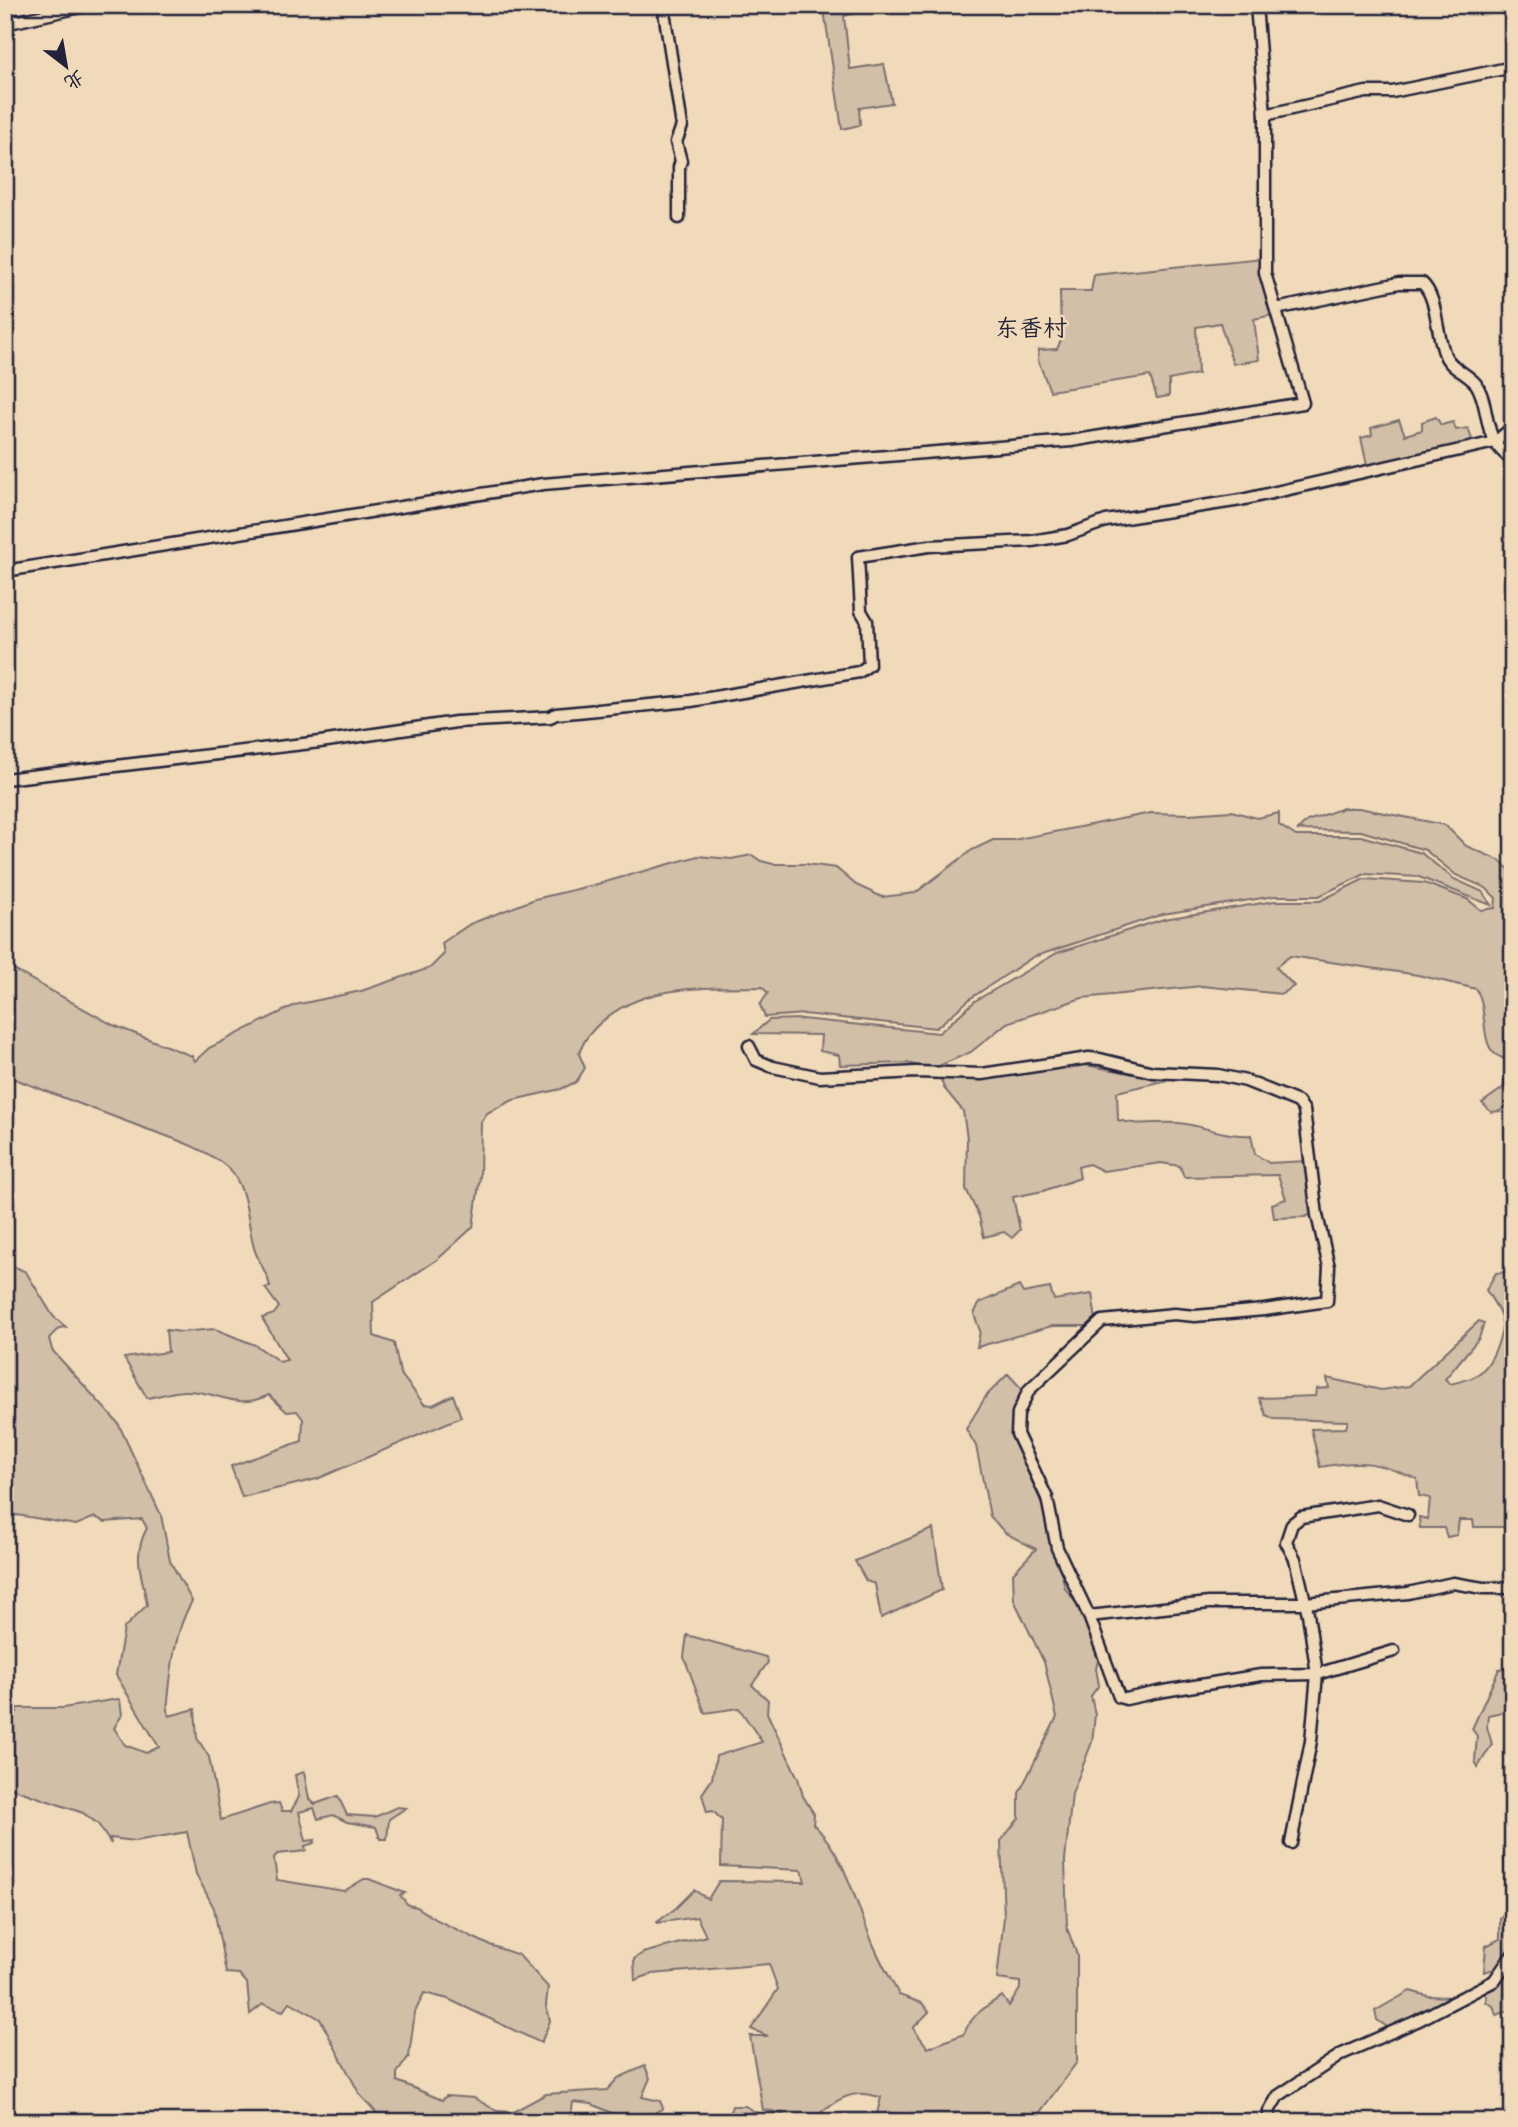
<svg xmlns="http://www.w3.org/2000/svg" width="1518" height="2127" viewBox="0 0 1518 2127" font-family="Mali,'LXGW WenKai TC',sans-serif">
  <rect width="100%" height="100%" fill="#f0dab9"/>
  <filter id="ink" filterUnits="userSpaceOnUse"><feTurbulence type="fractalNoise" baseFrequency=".0143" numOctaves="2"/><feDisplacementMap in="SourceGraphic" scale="14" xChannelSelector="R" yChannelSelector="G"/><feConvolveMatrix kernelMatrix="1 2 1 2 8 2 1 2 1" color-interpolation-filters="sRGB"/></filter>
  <g filter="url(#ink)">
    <g fill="#d2bfa7" stroke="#7a7071" stroke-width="2">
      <polygon points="837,5 862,5 863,11 844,16 850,69 884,64 892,103 859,108 860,125 842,129 824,10"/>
      <polygon points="1262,258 1277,314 1254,319 1259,360 1233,364 1220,323 1196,327 1198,374 1169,380 1169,396 1157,398 1150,376 1050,391 1038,360 1039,350 1057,349 1061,340 1060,291 1091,291 1094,275"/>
      <polygon points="1436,417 1441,425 1453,422 1456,430 1468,428 1475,448 1369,474 1361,438 1372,435 1371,428 1399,420 1405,435 1422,430 1422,422"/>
      <path d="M1343 808H1359L1445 825 1466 846 1499 860 1513 873V1101L1500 1111 1491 1112 1482 1103 1503 1088 1510 1062C1505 1059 1499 1057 1495 1054 1480 1042 1488 1006 1476 989L1418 975 1290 956 1276 967 1294 986 1282 994 1202 986 1082 998 1007 1023 971 1052 932 1069 907 1063 840 1065 839 1055 820 1051 821 1035 753 1034 769 1020 802 1019 939 1033 975 1001 1057 953 1164 919 1275 901H1320L1364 879 1424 883 1467 899 1481 910 1495 908 1496 898 1486 888 1456 875 1425 850 1361 831 1298 830 1307 821Z"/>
      <path d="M1231 811 1257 818 1279 813V825L1296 836H1361L1421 853 1454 879 1483 892 1491 905 1419 877 1365 874 1319 896H1275L1163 914 1033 957 971 998 936 1028 804 1014 765 1017 760 1005 768 993 762 987C706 988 644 983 600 1023 590 1033 584 1039 579 1054L585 1068 576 1082 561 1089 513 1100 487 1113 481 1122 480 1177 473 1227 438 1259 373 1302 374 1336 394 1343 400 1373 424 1404 433 1405 453 1395 461 1417 317 1479 242 1497 231 1466 302 1441 303 1419 297 1411 287 1412 269 1395C237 1411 218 1391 186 1391 174 1391 159 1396 147 1398L124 1358 168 1352 166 1330 181 1332 215 1329 255 1345 280 1362 287 1360 262 1318 274 1314 279 1307 265 1288 270 1287C268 1273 258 1262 254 1248 247 1223 248 1187 228 1168 208 1149 166 1136 141 1127 96 1110 50 1093 5 1075V965L113 1025 192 1056 195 1061 209 1048 295 1005 361 991 430 968 444 954 442 943 470 924 535 899 594 885 698 856 731 859 752 855 761 861 773 864H806L836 868 856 885 882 897 915 893 972 850 993 840H1013L1151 813 1189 814Z"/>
      <path d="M1074 1063 1167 1080 1117 1092 1118 1120C1140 1127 1157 1121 1179 1123 1204 1126 1226 1137 1251 1135L1255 1154 1269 1163 1306 1161 1314 1213 1305 1217 1274 1218 1272 1204 1286 1199 1278 1175 1184 1177 1180 1166 1161 1163 1103 1171 1089 1164 1078 1167 1080 1178 1043 1191 1013 1197 1020 1230 1012 1238 1004 1232 984 1237 979 1216 966 1189 967 1138 963 1111 944 1088 940 1077 979 1079Z"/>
      <path d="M5 1262 26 1272 53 1316 66 1327 59 1328 49 1338 52 1350 118 1423 161 1515 170 1561 192 1601C173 1634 171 1673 167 1710L169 1716 195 1709 197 1738 209 1757 221 1820 270 1804 279 1803 282 1811H291L299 1797 295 1775 304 1772 309 1799 315 1804 338 1796 347 1815 375 1817 397 1807 406 1808 389 1819 387 1839H380L376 1827 347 1822 333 1815 318 1819 314 1808 299 1812 306 1841 315 1840 314 1843 305 1846 306 1851 277 1854 274 1859 277 1880 344 1891 364 1879H369L405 1893 400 1895 408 1905 417 1907 437 1920 487 1944 519 1955 548 1987 546 2005 550 2021 541 2043 448 1999 424 1993 415 2012 409 2056 397 2073V2081L442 2100 446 2096 474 2098 497 2111 513 2112 546 2094 607 2090 618 2078 645 2066 650 2078 642 2097 660 2101 663 2108 644 2119 622 2118 592 2104 573 2102 570 2122H385L360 2095 320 2019 290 2002 283 2011 263 2004 250 2014 247 1983 239 1974 226 1973 214 1908 196 1874 187 1832 135 1841 110 1838 111 1844 98 1824 83 1813 5 1786V1712H17L16 1708H63L118 1699 120 1700 122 1715 114 1728 125 1745 146 1753 159 1747 116 1675 124 1628 147 1605C143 1575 131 1558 147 1528L142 1519 105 1522 95 1517 76 1525 17 1515 5 1518Z"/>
      <path d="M1513 1272V1527H1474L1473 1520H1459L1457 1535 1447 1537 1444 1528H1420L1419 1517 1428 1519 1430 1498 1419 1496 1417 1479C1375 1462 1365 1459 1320 1467L1311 1429 1346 1428 1348 1421 1274 1419 1266 1415 1259 1398 1315 1396 1316 1389 1329 1388 1327 1378 1381 1390 1409 1386 1479 1321 1484 1323 1479 1338 1445 1379 1450 1384C1472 1379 1483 1376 1493 1355 1508 1324 1504 1318 1486 1290L1496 1273Z"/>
      <polygon points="1019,1286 1023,1293 1050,1288 1054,1300 1092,1294 1097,1326 1052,1326 977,1347 980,1331 974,1314 979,1303"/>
      <path d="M1008 1374 1023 1390 1012 1427 1014 1440 1047 1515 1065 1588 1086 1616 1098 1660 1096 1669 1099 1685 1091 1696 1095 1715 1092 1742 1072 1794 1065 1860 1067 1928 1077 1955V2062L1038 2115 1036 2122H875L881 2097C874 2096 865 2093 858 2094 842 2095 821 2110 812 2122H790L793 2119 772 2111 763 2110 750 2036H768L751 2029 778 1989 769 1964 652 1974 635 1980 634 1959 643 1953 706 1936 697 1917 656 1923 676 1908 694 1890 708 1899 719 1881 805 1882 802 1870 721 1866 722 1820 713 1811 707 1812 702 1794 712 1779 716 1756 762 1742 739 1708 705 1713 684 1657 687 1635 766 1657 768 1662 752 1685 768 1700 767 1713 798 1778 803 1796 814 1814 813 1824C846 1855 856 1906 874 1946 881 1963 891 1979 899 1995L922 2003 929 2012 913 2028 928 2048 964 2034C971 2015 985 2007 1002 1996L1009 2006 1020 1989V1982L997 1979 1004 1917 1001 1841 1019 1818V1793L1057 1717 1044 1662 1014 1600 1013 1573 1036 1549 1005 1533 990 1516 976 1446 966 1429 986 1396Z"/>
      <polygon points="933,1529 942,1590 881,1618 875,1584 866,1581 855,1561"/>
      <polygon points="1513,1667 1513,1713 1507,1711 1488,1715 1487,1727 1492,1744 1478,1767 1475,1761 1477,1736 1472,1729 1499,1669"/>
      <polygon points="1504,1855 1513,1856 1513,1952 1502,1967 1484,1972 1486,1946 1500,1939 1500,1918 1509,1908"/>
      <polygon points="1508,1966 1512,1966 1511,1973 1508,1979 1509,1981 1513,1980 1513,2009 1497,2015 1493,2006 1486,2002 1487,1996 1482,1990"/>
      <polygon points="1410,1991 1428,1996 1454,1997 1396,2033 1377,2020 1375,2011"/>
      <polygon points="732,2106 745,2106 757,2113 752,2112 750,2122 732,2122 728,2118"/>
    </g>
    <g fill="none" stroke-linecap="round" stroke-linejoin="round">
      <g stroke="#22223b" stroke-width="15">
        <g id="minor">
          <polyline points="663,5 682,126 676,142 681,161 679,167 679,218"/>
          <polyline points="5,24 89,5"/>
          <polyline points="1265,115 1366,92 1392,92 1513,67"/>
          <path d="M1276 309 1399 283H1422C1438 297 1436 335 1445 355 1450 368 1467 373 1476 384 1487 400 1485 424 1494 441 1498 449 1507 455 1513 462"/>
          <polyline points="5,571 543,484 1071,441 1303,403 1265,273 1265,115 1256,5"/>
          <polyline points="5,779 320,742 456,722 550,717 556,714 691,701 859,672 869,665 867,621 861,611 858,557 929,546 1032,541 1068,535 1106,521 1241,500 1495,442 1513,427"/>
          <polyline points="749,1046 756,1060 773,1067 820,1077 916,1072 982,1074 1089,1058 1100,1059 1153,1072 1218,1075 1246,1081 1298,1102 1304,1110 1317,1215 1329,1267 1327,1301 1264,1310 1195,1316 1174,1314 1102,1321 1029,1390 1018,1413 1017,1434 1047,1498 1057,1548 1089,1616 1119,1697 1126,1699 1158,1692 1261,1675 1317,1674 1394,1651"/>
          <polyline points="1089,1616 1209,1603 1305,1603 1408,1593 1453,1583 1483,1588 1513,1588"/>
          <polyline points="1291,1843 1311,1741 1317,1674 1308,1614 1295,1559 1286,1542 1292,1524 1301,1517 1378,1505 1408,1515"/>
          <polyline points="1269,2122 1269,2111 1278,2096 1342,2054 1417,2021 1494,1981 1513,1954"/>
        </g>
      </g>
      <use href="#minor" stroke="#f0dab9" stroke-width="10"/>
    </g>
  </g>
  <g text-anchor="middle" stroke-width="5" stroke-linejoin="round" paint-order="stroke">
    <g font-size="24" fill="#22223b" stroke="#f0dab9">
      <text x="1031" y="336">东香村</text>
    </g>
  </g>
  <rect width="1518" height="2127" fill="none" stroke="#f0dab9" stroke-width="28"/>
  <rect x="14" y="14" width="1490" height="2099" fill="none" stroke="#22223b" stroke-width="2.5" filter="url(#ink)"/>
  <g transform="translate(66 66) rotate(149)" stroke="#f0dab9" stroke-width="5" paint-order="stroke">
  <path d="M0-5L12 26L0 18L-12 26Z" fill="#22223b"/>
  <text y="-10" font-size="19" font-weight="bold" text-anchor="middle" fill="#22223b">北</text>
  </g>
</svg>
